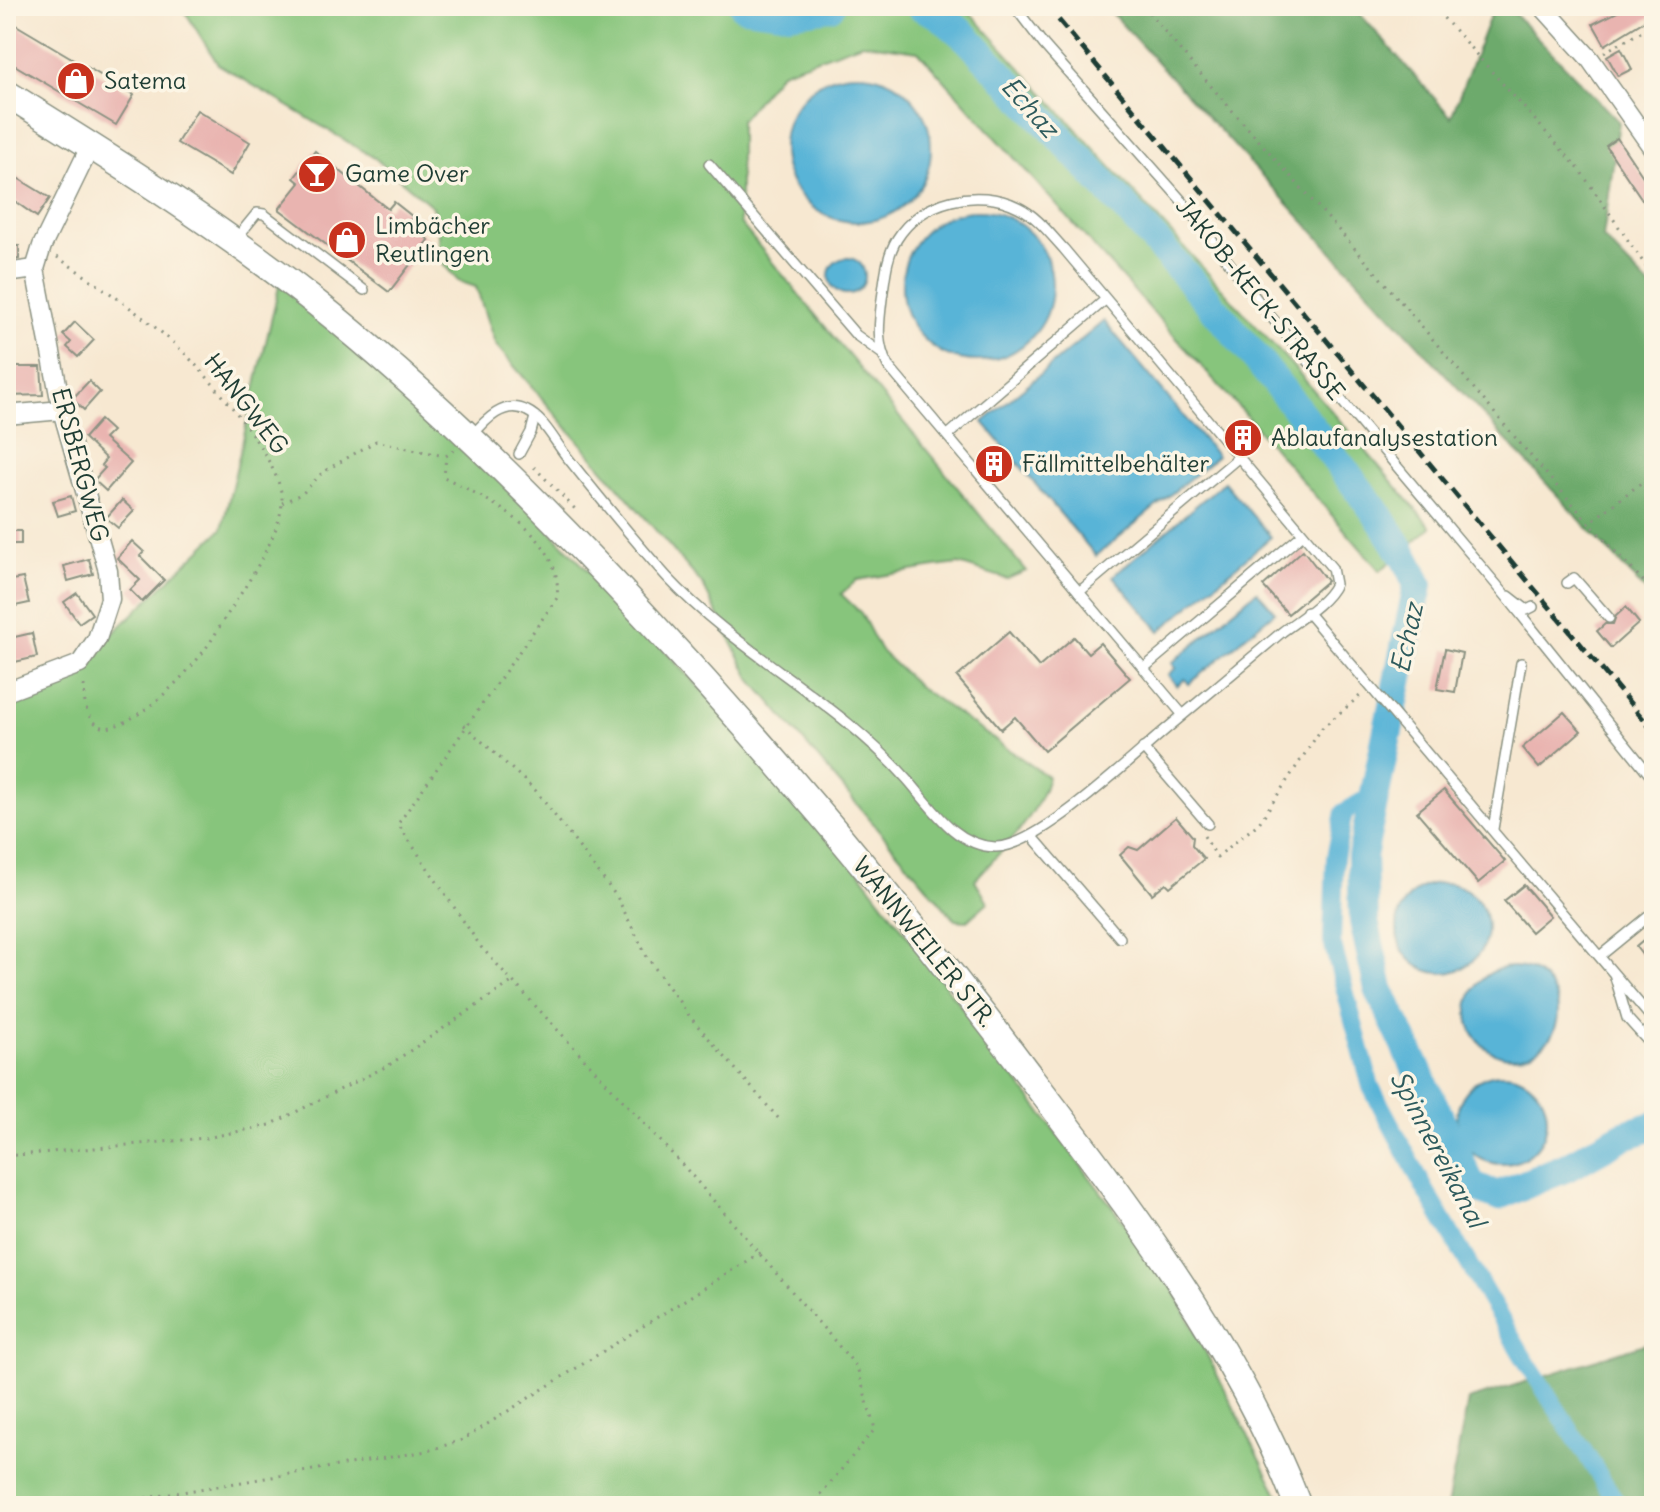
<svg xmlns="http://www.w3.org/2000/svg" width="1660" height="1512" viewBox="0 0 1660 1512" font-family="Delius,sans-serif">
  <rect width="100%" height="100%" fill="#fcf5e5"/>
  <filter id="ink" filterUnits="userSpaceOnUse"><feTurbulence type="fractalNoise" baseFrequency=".0125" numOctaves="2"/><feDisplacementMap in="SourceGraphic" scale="16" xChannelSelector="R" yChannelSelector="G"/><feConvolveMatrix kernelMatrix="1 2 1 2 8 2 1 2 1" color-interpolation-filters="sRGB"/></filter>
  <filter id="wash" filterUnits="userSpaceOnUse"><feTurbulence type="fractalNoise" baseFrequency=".006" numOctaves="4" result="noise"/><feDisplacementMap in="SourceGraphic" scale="32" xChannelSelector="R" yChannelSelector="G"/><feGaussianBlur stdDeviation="1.8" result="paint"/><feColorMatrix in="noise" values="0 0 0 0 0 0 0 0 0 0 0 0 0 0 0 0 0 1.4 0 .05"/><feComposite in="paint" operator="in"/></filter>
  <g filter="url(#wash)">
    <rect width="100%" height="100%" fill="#f7e8d1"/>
    <g fill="#87c57c" stroke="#538158" stroke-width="2">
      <path d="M178 6H964L1298 372 1431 527 1380 571 1242 411 918 51 862 43 781 72 740 121V223L1026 571 1007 579 959 564 935 567 857 580 841 594 861 613 880 650 919 687 1048 777C1037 819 1003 848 975 880L988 902 967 921 955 920 750 678 703 585 495 344 476 287 458 281 439 259V229L433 207 376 159 218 64 186 13Z"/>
      <polygon points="282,274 379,352 797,789 1172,1286 1284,1506 6,1506 6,692 81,664 222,529"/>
    </g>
    <g fill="#6daa6c" stroke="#467450" stroke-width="2">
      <polygon points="1105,6 1353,6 1451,117 1494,6 1507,6 1619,122 1603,238 1654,291 1654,600"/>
      <polygon points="1654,1341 1654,1506 1447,1506 1468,1400"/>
    </g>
    <g fill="#59b4d7" stroke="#3c7886" stroke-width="2">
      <circle cx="857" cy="148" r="74"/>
      <circle cx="977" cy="286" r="75"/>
      <circle cx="847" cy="276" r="18"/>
      <polygon points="1104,321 1217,456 1096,556 983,422"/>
      <polygon points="1224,482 1271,537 1160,631 1113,576"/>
      <polygon points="1257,591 1275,612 1189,684 1185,679 1177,686 1168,675 1176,668 1172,663"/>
      <circle cx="1442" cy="928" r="45"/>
      <circle cx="1513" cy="1012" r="45"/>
      <circle cx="1502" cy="1119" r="45"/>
    </g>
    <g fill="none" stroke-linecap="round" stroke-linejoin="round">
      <polyline stroke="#59b4d7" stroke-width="18" points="1373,795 1344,812 1335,858 1332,942 1371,1087 1425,1189 1522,1355 1619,1506"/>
      <g stroke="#59b4d7" stroke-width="30">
        <polyline points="744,6 789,12 830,6"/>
        <path d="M921 6 940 15 967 38C1090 168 1215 301 1324 444 1358 490 1396 532 1418 585L1362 856 1364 921 1379 989 1471 1185 1497 1196 1567 1167 1624 1135 1654 1126"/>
      </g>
    </g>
    <g id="blocks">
      <g fill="#e9b4b0">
        <polygon points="1629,6 1654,6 1654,15 1605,45 1593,24"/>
        <polygon points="6,19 134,95 116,125 6,60"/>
        <polygon points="1621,48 1632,69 1618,76 1607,56"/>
        <polygon points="197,110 250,142 231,175 177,143"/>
        <polygon points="1617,138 1654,193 1654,217 1606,146"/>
        <polygon points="315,151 388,209 394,202 413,217 408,224 429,240 389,292 279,209 300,183 294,178"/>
        <polygon points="6,171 50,198 37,217 6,195"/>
        <polygon points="6,246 19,246 19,259 6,261"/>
        <polygon points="75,322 94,340 78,357 67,347 71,342 63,335"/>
        <polygon points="6,367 41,367 43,395 6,396"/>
        <polygon points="89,381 100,392 84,410 72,399"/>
        <polygon points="100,420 112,431 104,439 131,463 106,491 94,480 105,468 101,465 106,459 84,438"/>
        <polygon points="71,496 75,511 58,516 53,501"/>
        <polygon points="122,500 134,511 118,528 106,518"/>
        <rect x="6" y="531" width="15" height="13"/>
        <polygon points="132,541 144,552 140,556 164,580 142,602 130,590 140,580 117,558"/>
        <polygon points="1303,550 1327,581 1288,614 1263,586"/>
        <polygon points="89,559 93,574 68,581 64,566"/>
        <polygon points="23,578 29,603 6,608 6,581"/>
        <polygon points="77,593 92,614 79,623 64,602"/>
        <polygon points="1626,607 1639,623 1611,648 1597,631 1605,624 1613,624 1616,616"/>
        <polygon points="1009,632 1039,667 1074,637 1088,653 1100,643 1130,678 1044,751 1015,717 1001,729 957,677"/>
        <polygon points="32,633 37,657 6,664 6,639"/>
        <polygon points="1445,649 1462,653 1455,692 1437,689"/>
        <polygon points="1564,712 1581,731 1539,768 1522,748"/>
        <polygon points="1444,790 1505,861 1478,883 1417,812"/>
        <polygon points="1176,817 1193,837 1192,845 1204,859 1170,887 1166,883 1152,894 1120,855 1129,847 1138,850"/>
        <polygon points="1524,885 1550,916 1531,932 1504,901"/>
        <polygon points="1654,932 1654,970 1636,947"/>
      </g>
    </g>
  </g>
  <g filter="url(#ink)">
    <use href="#blocks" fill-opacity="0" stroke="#8b9282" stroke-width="2"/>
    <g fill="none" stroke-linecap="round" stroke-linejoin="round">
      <g stroke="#8b9282" stroke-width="12">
        <g id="service">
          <polyline points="1014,6 1044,45 1182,201 1262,306 1506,596 1654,780"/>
          <polyline points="709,164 856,335 881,353"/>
          <polyline points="235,240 257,213 264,214 364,290"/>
          <polyline points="948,435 1105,300"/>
          <path d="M472 436C485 420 505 399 527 411 544 419 555 442 567 457 599 497 632 538 667 577 739 654 837 700 907 779 931 806 955 846 995 847 1038 849 1134 755 1171 725 1208 694 1245 663 1282 632 1299 619 1326 603 1335 584L1332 568 1064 249C1050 234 1037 216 1018 207 978 187 921 200 897 239 886 257 885 279 882 299 879 323 876 344 888 366L1183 715"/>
          <polyline points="519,454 531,432 535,417"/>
          <polyline points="1567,583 1574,578 1609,618"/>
          <polyline points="1079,592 1239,457"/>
          <polyline points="1509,596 1527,610 1533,607"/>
          <polyline points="1307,612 1654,1021"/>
          <polyline points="1144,668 1303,534"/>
          <polyline points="1143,748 1208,824"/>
          <polyline points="1493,829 1521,663"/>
          <polyline points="1033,837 1120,938"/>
          <polyline points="1600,956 1654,912"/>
          <polyline points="1615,977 1627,1018 1654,1048"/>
        </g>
      </g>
      <g stroke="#8b9282" stroke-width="21">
        <g id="minor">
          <polyline points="1542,6 1590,59 1654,150"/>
          <polyline points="6,273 35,269"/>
          <polyline points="6,415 62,410"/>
          <polyline points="6,692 80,664 97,639 110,599 108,571 62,410 35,269 42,246 91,145"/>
        </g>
      </g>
      <g stroke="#8b9282" stroke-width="29">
        <path id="secondary" d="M6 93C119 163 232 234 335 318 446 409 547 510 644 615 779 760 906 912 1025 1070 1128 1205 1237 1346 1298 1506"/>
      </g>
      <g stroke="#8b9282" stroke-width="3" stroke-dasharray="2 6" stroke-linecap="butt">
        <path d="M1144 6C1220 101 1304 189 1383 281 1473 385 1558 494 1654 592"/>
        <polyline points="1433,6 1579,169 1654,278"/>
        <polyline points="1604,52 1654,25"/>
        <path d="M57 257C99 285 142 314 179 348 208 375 284 463 282 502 280 540 237 598 217 631 199 664 142 724 105 728 83 721 84 700 84 680"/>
        <path d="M454 450 446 456 444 477C489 500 564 535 557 598L398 824 481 947 688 1171 857 1367 875 1429 811 1506"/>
        <polyline points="534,467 576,510"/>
        <polyline points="282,503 303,493 323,472 376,441 444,456"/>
        <polyline points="1588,524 1654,473"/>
        <polyline points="464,725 536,791 617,897 647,957 691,1018 779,1119"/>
        <polyline points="1204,836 1217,857 1259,823 1322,728 1361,695"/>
        <polyline points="6,1156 206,1138 270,1125 389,1065 512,982"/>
        <polyline points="98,1506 427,1451 462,1440 761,1252"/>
      </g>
      <use href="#service" stroke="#fff" stroke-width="9"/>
      <use href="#minor" stroke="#fff" stroke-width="18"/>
      <use href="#secondary" stroke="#fff" stroke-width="26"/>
      <polyline stroke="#1f3d34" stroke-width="5" stroke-dasharray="12 6" stroke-linecap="butt" points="1047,6 1654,732"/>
    </g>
  </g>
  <defs>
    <g id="shop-disc" transform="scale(2)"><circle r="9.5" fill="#c8321e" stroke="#fcf5e5"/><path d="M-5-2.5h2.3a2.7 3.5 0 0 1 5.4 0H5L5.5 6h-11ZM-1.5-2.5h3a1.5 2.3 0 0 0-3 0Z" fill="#fff"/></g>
    <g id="bar-disc" transform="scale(2)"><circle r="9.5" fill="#c8321e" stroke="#fcf5e5"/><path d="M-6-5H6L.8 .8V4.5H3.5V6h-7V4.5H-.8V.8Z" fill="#fff"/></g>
    <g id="building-disc" transform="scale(2)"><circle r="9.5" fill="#c8321e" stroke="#fcf5e5"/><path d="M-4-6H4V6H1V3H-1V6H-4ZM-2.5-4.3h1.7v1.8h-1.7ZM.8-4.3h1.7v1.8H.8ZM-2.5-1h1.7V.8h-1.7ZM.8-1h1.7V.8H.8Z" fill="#fff"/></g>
  </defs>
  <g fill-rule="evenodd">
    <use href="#shop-disc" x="76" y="81"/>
    <use href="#bar-disc" x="317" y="174"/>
    <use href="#shop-disc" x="347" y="240"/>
    <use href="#building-disc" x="1243" y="438"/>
    <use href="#building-disc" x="994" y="464"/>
  </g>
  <g text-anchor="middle" stroke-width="7" stroke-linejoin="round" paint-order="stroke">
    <g font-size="24" fill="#1f3d34" stroke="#fcf5e5" text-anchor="start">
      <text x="104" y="89">Satema</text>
      <text x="345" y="182">Game Over</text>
      <text x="375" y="234">Limbächer<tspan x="375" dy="28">Reutlingen</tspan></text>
      <text x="1271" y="446">Ablaufanalysestation</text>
      <text x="1022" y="472">Fällmittelbehälter</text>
    </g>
    <g font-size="24" fill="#1f3d34" stroke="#fcf5e5">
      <text transform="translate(1260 299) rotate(51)" y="8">JAKOB-KECK-STRASSE</text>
      <text transform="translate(246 404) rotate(52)" y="8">HANGWEG</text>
      <text transform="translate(80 465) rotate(75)" y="8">ERSBERGWEG</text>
      <text transform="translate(924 942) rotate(51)" y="8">WANNWEILER STR.</text>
    </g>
    <g font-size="26" font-style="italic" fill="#2e5b5d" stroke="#fcf5e5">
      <text transform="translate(1030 107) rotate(48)" y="9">Echaz</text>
      <text transform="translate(1407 638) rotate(-78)" y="9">Echaz</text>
      <text transform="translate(1438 1149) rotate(62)" y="9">Spinnereikanal</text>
    </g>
  </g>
  <rect width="1660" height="1512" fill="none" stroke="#fcf5e5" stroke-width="32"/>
</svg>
